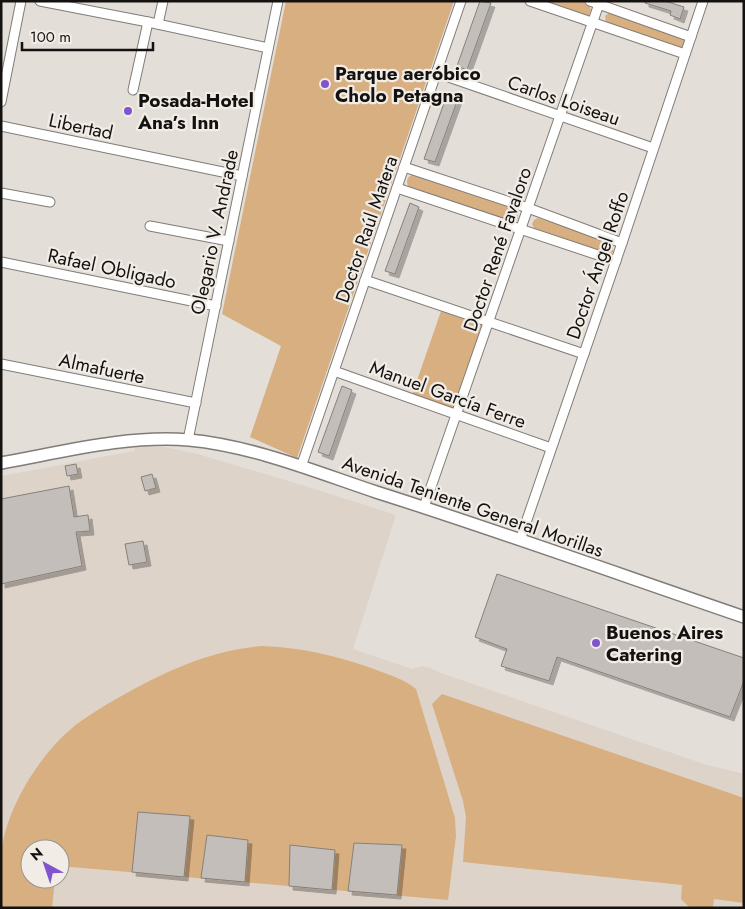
<svg xmlns="http://www.w3.org/2000/svg" width="745" height="909" viewBox="0 0 745 909" font-family="Jost,sans-serif">
  <defs>
    <filter id="shadow"><feDropShadow dx="4" dy="4" stdDeviation="0" flood-color="#0004"/></filter>
  </defs>
  <rect width="100%" height="100%" fill="#e4ded9"/>
  <path fill="#ded3c8" fill-rule="evenodd" d="M136 446 165 447 194 453 302 485 396 515 353 649 412 669 423 666 433 669 441 673 704 764 744 774V908H1V476L134 451ZM30 849H60V879H30Z"/>
  <g fill="#d8af81">
    <polygon points="286,1 454,1 297,458 250,437 281,346 222,314"/>
    <polygon points="539,1 581,1 589,5 591,10 589,15 585,16"/>
    <polygon points="610,12 685,39 684,48 682,49 606,23 605,16"/>
    <path d="M412 175 515 209 518 212V219L513 222 411 188 408 186C406 181 407 177 412 175Z"/>
    <polygon points="538,218 610,242 613,245 613,252 610,255 535,230 532,224 534,220"/>
    <polygon points="441,311 482,325 453,409 412,395"/>
    <path d="M261 646C301 647 337 656 374 669 389 675 404 679 416 689L455 818 456 836 448 900 60 866V849H30V879H55L52 908H1C1 890 0 872 1 855 5 808 43 748 81 721 98 709 117 698 136 688 178 666 213 651 261 646Z"/>
    <polygon points="442,694 744,798 744,903 714,899 713,908 690,908 681,899 682,885 463,862 466,817 463,801 432,704"/>
  </g>
  <g fill="#c3beb9" stroke="#85807b" filter="url(#shadow)">
    <polygon points="480,1 491,3 467,70 457,66"/>
    <polygon points="645,1 665,1 684,7 680,19 670,15 671,11 645,3"/>
    <polygon points="448,92 459,96 435,162 424,159"/>
    <polygon points="410,203 419,207 395,274 385,271"/>
    <polygon points="342,386 352,390 329,456 318,452"/>
    <polygon points="76,464 78,474 67,476 65,466"/>
    <polygon points="152,474 156,488 145,491 141,477"/>
    <polygon points="69,486 74,517 88,515 90,531 76,532 82,566 1,584 1,499"/>
    <polygon points="143,541 147,562 129,565 125,544"/>
    <polygon points="497,574 744,658 744,681 730,717 557,657 549,681 501,666 507,649 475,637"/>
    <polygon points="138,812 190,816 184,877 132,872"/>
    <polygon points="207,835 248,840 245,882 201,878"/>
    <polygon points="354,843 402,845 397,895 348,891"/>
    <polygon points="290,845 335,850 332,890 289,886"/>
  </g>
  <g fill="none" stroke-linecap="round" stroke-linejoin="round">
    <g stroke="#807c77" stroke-width="11">
      <g id="minor">
        <polyline points="40,1 148,22 268,48"/>
        <polyline points="530,1 685,54"/>
        <polyline points="590,1 691,37"/>
        <polyline points="158,24 163,1"/>
        <polyline points="437,73 653,148"/>
        <polyline points="133,90 148,22"/>
        <polyline points="1,102 21,1"/>
        <polyline points="1,126 242,176"/>
        <polyline points="404,167 528,208 622,243"/>
        <polyline points="397,188 616,261"/>
        <polyline points="1,193 50,202"/>
        <polyline points="150,226 229,241"/>
        <polyline points="1,262 216,306"/>
        <polyline points="365,280 584,354"/>
        <polyline points="1,364 196,403"/>
        <polyline points="334,371 551,448"/>
        <polyline points="188,440 278,1"/>
        <polyline points="301,467 461,1"/>
        <polyline points="424,507 600,1"/>
        <polyline points="520,540 622,243 703,1"/>
      </g>
    </g>
    <g stroke="#807c77" stroke-width="14">
      <path id="secondary" d="M1 463C63 452 126 435 189 440 253 446 316 472 376 492 499 531 621 575 744 617"/>
    </g>
    <use href="#minor" stroke="#fff" stroke-width="9"/>
    <use href="#secondary" stroke="#fff" stroke-width="11"/>
  </g>
  <g fill="#7f54cd" stroke="#f1ece6" stroke-width="2">
    <circle cx="325" cy="84" r="5"/>
    <circle cx="128" cy="111" r="5"/>
    <circle cx="596" cy="643" r="5"/>
  </g>
  <g text-anchor="middle" stroke-width="4.5" stroke-linejoin="round" paint-order="stroke">
    <g font-size="19" font-weight="bold" fill="#141211" stroke="#f1ece6" text-anchor="start">
      <text x="335" y="80">Parque aeróbico<tspan x="335" dy="22">Cholo Petagna</tspan></text>
      <text x="138" y="107">Posada-Hotel<tspan x="138" dy="22">Ana’s Inn</tspan></text>
      <text x="606" y="639">Buenos Aires<tspan x="606" dy="22">Catering</tspan></text>
    </g>
    <g font-size="19" fill="#141211" stroke="#f1ece6">
      <text transform="translate(564 100) rotate(19)" y="7">Carlos Loiseau</text>
      <text transform="translate(81 126) rotate(12)" y="7">Libertad</text>
      <text transform="translate(366 229) rotate(-71)" y="7">Doctor Raúl Matera</text>
      <text transform="translate(214 232) rotate(-78)" y="7">Olegario V. Andrade</text>
      <text transform="translate(497 249) rotate(-71)" y="7">Doctor René Favaloro</text>
      <text transform="translate(597 265) rotate(-71)" y="7">Doctor Ángel Roffo</text>
      <text transform="translate(112 268) rotate(12)" y="7">Rafael Obligado</text>
      <text transform="translate(102 368) rotate(12)" y="7">Almafuerte</text>
      <text transform="translate(448 394) rotate(20)" y="7">Manuel García Ferre</text>
      <text transform="translate(473 506) rotate(19)" y="7">Avenida Teniente General Morillas</text>
    </g>
  </g>
  <rect width="745" height="909" fill="none" stroke="#141211" stroke-width="5"/>
  <g transform="translate(45 864) rotate(320)"><circle r="24" fill="#f1ece6" stroke="#999591"/>
  <path d="M0-4L9 19L0 12L-9 19Z" fill="#7f54cd"/>
  <text y="-8" font-size="14" font-weight="bold" text-anchor="middle" fill="#141211">N</text>
  </g>
  <path d="M22 42v8h131v-8" fill="none" stroke="#141211" stroke-width="2.5"/>
  <text x="30" y="42" font-size="15" fill="#141211" stroke="#f1ece6" stroke-width="4" paint-order="stroke">100 m</text>
</svg>
